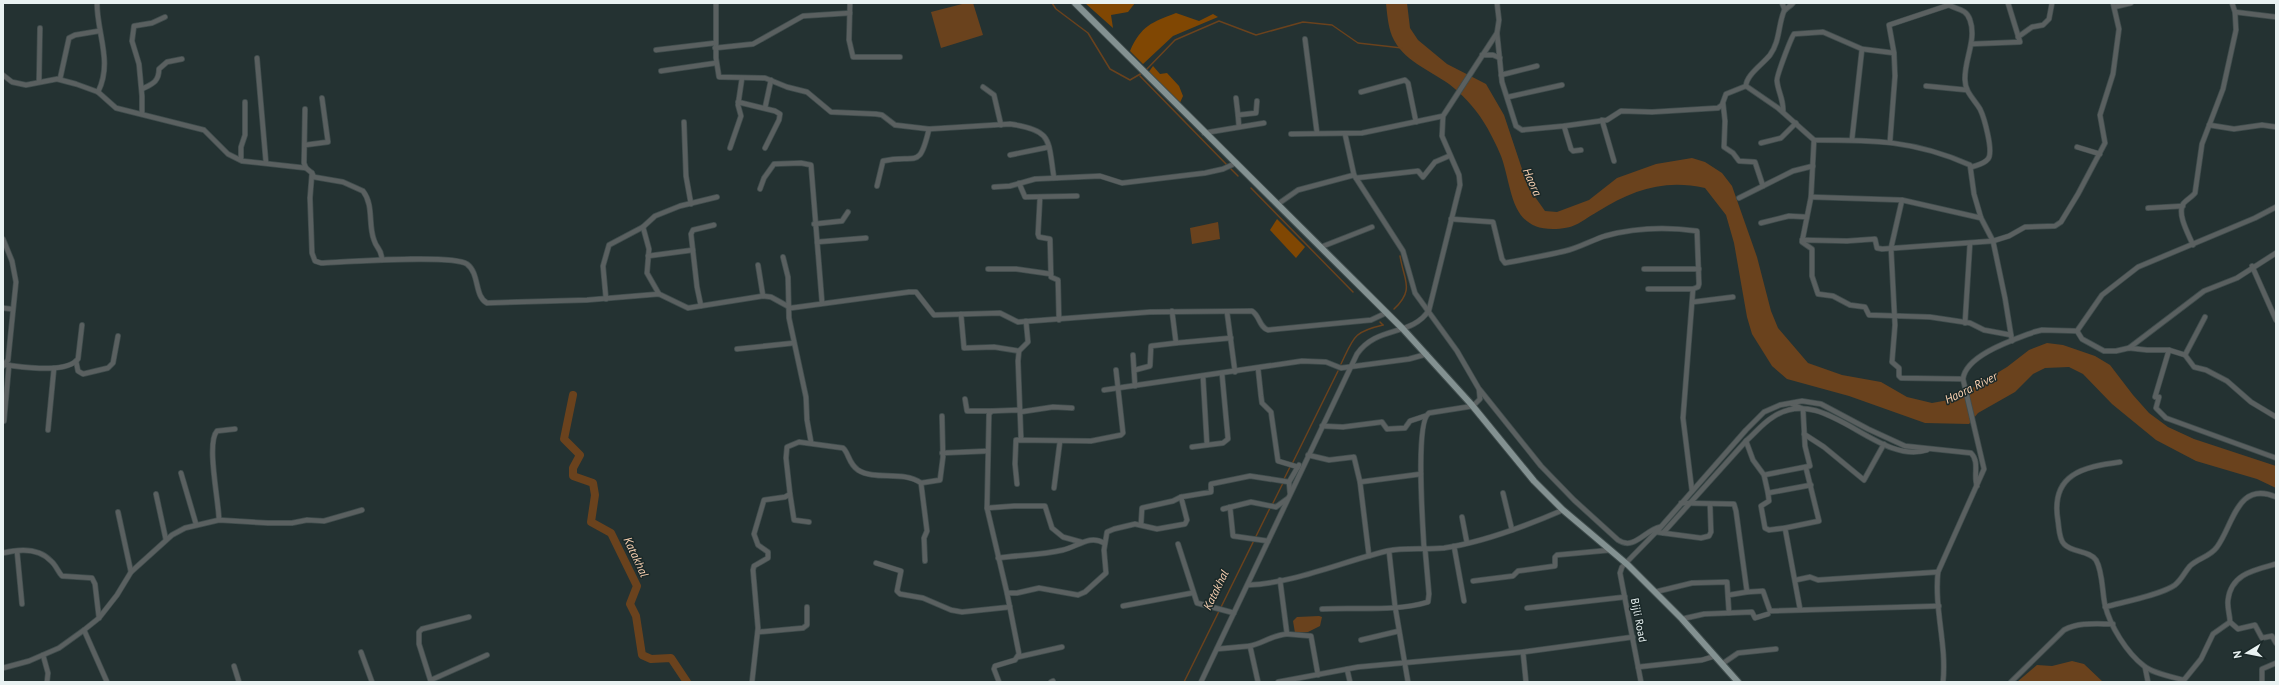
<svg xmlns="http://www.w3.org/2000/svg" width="2279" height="685" viewBox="0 0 2279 685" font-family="'PT Sans',sans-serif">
  <rect width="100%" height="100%" fill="#243232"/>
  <g fill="#804703">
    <polygon points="1085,3 1135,3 1128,12 1111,15 1113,28"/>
    <path d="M1176 13 1199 21 1213 14 1218 17 1173 36 1143 64 1130 51C1141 26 1152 22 1176 13Z"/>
    <polygon points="1153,66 1160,74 1167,73 1179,86 1183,96 1179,105 1148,73"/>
    <polygon points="1277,219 1305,247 1296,258 1270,230"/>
  </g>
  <g fill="#6a421d">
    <polygon points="966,3 973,3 983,35 941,48 931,12"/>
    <path d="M1386 3H1407L1410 28 1418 40 1447 64 1486 84 1504 115 1528 187 1545 211 1557 212 1589 200 1617 178 1656 164 1692 158 1705 162 1722 173 1732 186 1757 257 1771 311 1778 328 1808 363 1842 375 1881 382 1907 397 1932 403 1954 399 2007 367 2029 350 2047 343 2063 345 2095 356 2110 365 2133 395 2149 413 2168 427 2194 439 2276 466V488L2257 479 2196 461 2156 440 2112 404 2083 374 2069 367 2045 368 2033 374 2015 392 1978 413 1969 424 1925 423 1849 396 1787 379 1772 366 1752 334 1747 317 1734 243 1726 215 1705 188C1663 179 1633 190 1597 212 1581 221 1577 228 1556 229 1509 231 1513 188 1501 156 1497 146 1489 130 1483 121 1475 108 1461 93 1449 84 1428 69 1403 61 1392 36 1388 26 1387 13 1386 3Z"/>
    <polygon points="1218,222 1220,239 1192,244 1190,228"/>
    <polygon points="1319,616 1322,617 1320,626 1308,632 1295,633 1293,621 1297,617"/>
    <polygon points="2072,661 2084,664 2103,682 2017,682 2037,665 2052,666"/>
  </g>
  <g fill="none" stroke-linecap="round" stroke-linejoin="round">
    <g stroke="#6a421d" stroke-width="1.5">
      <polyline points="1052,3 1056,9 1088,33 1110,69 1130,80 1142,73"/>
      <polyline points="1145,71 1175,40 1219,21 1256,35 1303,22 1332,25 1358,43 1402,48"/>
      <polyline points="1140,76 1227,165"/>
      <polyline points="1230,168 1238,176"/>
      <polyline points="1251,188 1353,292"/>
      <path d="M1394 309C1415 289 1404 281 1400 256"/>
      <polyline points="1380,322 1383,325"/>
      <path d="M1341 364C1354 337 1353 332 1383 325"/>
      <polyline points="1292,464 1338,371"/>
      <polyline points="1284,479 1290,467"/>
      <polyline points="1272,505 1283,483"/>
      <polyline points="1184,682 1270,508"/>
    </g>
    <polyline stroke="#6a421d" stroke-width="8" points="573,395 564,439 580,455 573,468 573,476 593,483 595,495 591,522 611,533 637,586 630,604 636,616 642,655 651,659 671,658 687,682"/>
    <g stroke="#404d4d" stroke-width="6">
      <g id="minor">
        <path d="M97 3C97 34 113 62 98 92"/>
        <path d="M716 3V58L719 77 765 78 787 87 807 92 831 112 876 114 882 115 895 125 929 129 1010 124C1053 130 1048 140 1054 178"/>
        <polyline points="850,3 849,40 853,57 900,57"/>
        <polyline points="1782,3 1785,10"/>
        <path d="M1793 3C1791 6 1786 8 1784 11 1778 26 1780 41 1770 55 1763 64 1746 75 1746 86L1778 108 1814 140C1873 140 1914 140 1970 165L1974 194 1981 218 1993 241 2005 298 2012 341"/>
        <path d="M1946 3C1954 10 1966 7 1970 20 1977 40 1964 60 1965 80 1965 92 1974 99 1980 109 1984 117 1994 152 1988 159 1984 164 1977 165 1972 167"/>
        <polyline points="2114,7 2131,3"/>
        <polyline points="2235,12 2276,17"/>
        <polyline points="1497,33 1502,82 1516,126 1522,130 1564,126 1607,120 1621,111 1652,112 1718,108 1722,105 1726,94 1746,86"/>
        <polyline points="2018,37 2032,27 2043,25 2049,19 2052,3"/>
        <polyline points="1305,39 1317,133"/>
        <polyline points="1971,44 2020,42 2008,3"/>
        <polyline points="715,48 753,44 803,16 850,13"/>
        <polyline points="656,50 715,43"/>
        <polyline points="1482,55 1493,55 1500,58"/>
        <polyline points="257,58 266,163"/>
        <polyline points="661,71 716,63"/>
        <path d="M3 75 12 82 26 85 57 79 76 84 98 92 116 108 204 130 228 154 242 161 306 168 312 173 310 198 312 253 315 261 321 263C344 262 452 254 467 264 480 274 474 296 487 303L587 300 659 294 688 308 763 296 771 297 791 308 909 292H916L934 315 1000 313 1018 322 1150 312 1252 311C1260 316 1259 327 1268 330L1371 320 1386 313"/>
        <polyline points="1501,75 1537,66"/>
        <polyline points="60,79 69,38 75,35 99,31"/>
        <polyline points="39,82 40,28"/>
        <polyline points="1926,86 1967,90"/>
        <polyline points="983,87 994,95 1001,125"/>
        <path d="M142 89C152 84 159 82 159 69L167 62 182 59"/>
        <polyline points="1361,92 1405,80 1408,83 1416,122"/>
        <polyline points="1508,97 1562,85"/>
        <polyline points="1236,98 1238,115"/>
        <polyline points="738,102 775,111 780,114 779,120 765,148"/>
        <polyline points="1723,103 1725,121 1724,147 1733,153 1739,161 1755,162 1763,186 1793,171 1813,166"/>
        <polyline points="765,108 771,80"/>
        <polyline points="305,109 304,163 306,168"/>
        <path d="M1783 112C1784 100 1778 92 1777 81 1776 77 1791 38 1794 34L1823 32 1862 49 1894 53"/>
        <polyline points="142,114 142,96 139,64 132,41 134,26 152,23 165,17"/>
        <polyline points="1602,120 1614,161"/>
        <polyline points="684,122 686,176 691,204"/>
        <polyline points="2209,125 2234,129 2262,125 2276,127"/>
        <polyline points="1564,126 1571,149 1573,151 1581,150"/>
        <polyline points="1239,127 1238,115 1256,113 1257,101"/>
        <polyline points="1204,133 1264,123"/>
        <polyline points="1291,134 1362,133 1443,116"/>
        <path d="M1345 134 1354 175 1403 251 1415 293 1457 351 1479 389 1480 399 1473 406 1429 413C1415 422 1423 527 1424 548"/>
        <polyline points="1852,139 1862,49"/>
        <polyline points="1814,140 1811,197 1802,242 1812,249 1812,276 1818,294 1833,296 1850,305 1865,307 1869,315 1930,317 1970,323 1984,330 2011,335"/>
        <polyline points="1890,141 1895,76 1894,53 1889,25 1949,5"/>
        <polyline points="1761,143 1781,138 1796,123"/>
        <polyline points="305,145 328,142 322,98"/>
        <polyline points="2077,147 2100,154"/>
        <polyline points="730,148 741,116 738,105 742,78"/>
        <polyline points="1010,155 1049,147"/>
        <polyline points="241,160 241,147 245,135 245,102"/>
        <path d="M312 173 314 177 343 182 363 191C374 205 368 225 374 240 377 250 381 247 382 260"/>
        <polyline points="1356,178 1418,171 1423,177 1435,162 1449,156"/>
        <polyline points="1019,183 1025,197 1077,196"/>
        <path d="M877 186 883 161C916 153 919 172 929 129"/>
        <polyline points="994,187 1010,186 1035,179 1100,176 1122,183 1205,173 1223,169 1236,163"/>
        <polyline points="760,189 764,178 774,164 801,163 811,165 822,302"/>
        <polyline points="1040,197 1038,234 1039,237 1050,239 1051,277 1058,280 1059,320"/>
        <polyline points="1811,197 1902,200 1981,218"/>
        <polyline points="1739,198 1763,186"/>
        <polyline points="1902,200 1891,248 1895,325 1892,362 1899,368 1899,376 1901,378 1963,379"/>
        <polyline points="1278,204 1298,190 1354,175"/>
        <polyline points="2148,208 2183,206"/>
        <path d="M1451 219 1493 222 1502 259 1505 263C1525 259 1545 256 1565 251 1579 248 1592 240 1605 236 1634 228 1668 227 1697 231L1699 284 1698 287 1693 289"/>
        <polyline points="1761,223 1789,216 1807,217"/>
        <polyline points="814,224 842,221 848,212"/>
        <polyline points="643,227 649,249 647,273 659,294"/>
        <polyline points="3,239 12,261 16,282 8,360 3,366"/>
        <polyline points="1802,240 1847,241 1875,239 1877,248 1882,249 1993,241 2009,236 2025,227 2055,226 2061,222 2078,194 2105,143 2100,115 2113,74 2119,29 2113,3"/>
        <polyline points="817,242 866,238"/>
        <path d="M2193 245C2189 235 2177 215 2183 204 2186 200 2192 197 2195 193L2202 144 2223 89 2236 30 2235 12 2232 3"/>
        <polyline points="1321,247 1372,227"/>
        <polyline points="648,256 693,250"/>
        <polyline points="783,257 788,277 789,318 806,397 807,420 811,442"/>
        <polyline points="758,265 763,296"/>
        <polyline points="2252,266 2276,320"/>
        <polyline points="988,269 1016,269 1051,274"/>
        <polyline points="1644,269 1699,269"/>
        <polyline points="1648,289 1693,289 1683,418 1692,491"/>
        <polyline points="606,299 603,266 609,245 643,227 655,216 680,206 717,197"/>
        <polyline points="1693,302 1733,297"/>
        <polyline points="701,306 697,287 691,234 693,230 714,225"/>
        <polyline points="3,308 11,309"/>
        <polyline points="1172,311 1176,343 1231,338"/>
        <polyline points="1227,312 1235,372"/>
        <polyline points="961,314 964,348 994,347 1019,351"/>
        <polyline points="1965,323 1970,243"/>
        <polyline points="2077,331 2082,339 2104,351 2116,351 2129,348 2147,350 2169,350 2185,355 2194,367 2206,370 2227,381 2251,402 2276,417"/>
        <polyline points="2129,348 2204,291 2237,278 2276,253"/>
        <polyline points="737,349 794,343"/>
        <polyline points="2169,350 2155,397 2159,397 2156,408 2166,418 2276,458"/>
        <polyline points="1133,355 1135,386"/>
        <polyline points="2185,355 2205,317"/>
        <polyline points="76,361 78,371 83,374 108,368 113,363 118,336"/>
        <path d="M6 365C24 367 66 374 78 359L82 325"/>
        <polyline points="1258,368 1261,396 1262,403 1271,412 1278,461 1298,467"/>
        <polyline points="1135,370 1150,366 1151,346 1176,343"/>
        <polyline points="1203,377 1207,445"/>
        <polyline points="1104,390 1302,361 1326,362 1341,368 1409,359 1427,354"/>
        <path d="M1480 390 1541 466 1574 500 1618 540C1634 551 1645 530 1660 527"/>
        <polyline points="965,399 967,411 992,411"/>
        <polyline points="4,421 9,365"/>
        <polyline points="1322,426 1343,427 1382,422 1387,429 1405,428 1410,421 1425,416"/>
        <polyline points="48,430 54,368"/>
        <polyline points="1804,434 1824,447 1864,480 1884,444"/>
        <polyline points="1021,438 1018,361 1019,351 1028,342 1026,321"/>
        <path d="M1746 441C1755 433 1763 423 1773 417 1825 382 1876 466 1927 450"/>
        <polyline points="1192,447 1223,443 1228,439 1222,374"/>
        <polyline points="942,453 988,451"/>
        <polyline points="1308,455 1329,460 1354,457 1360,482 1369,556"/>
        <path d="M2120 462C2083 467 2050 474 2058 521 2059 528 2059 539 2064 544 2072 553 2089 550 2096 560 2103 572 2102 592 2105 605 2110 626 2127 653 2144 666 2154 674 2173 677 2184 680L2201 659 2213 634 2230 622C2230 615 2227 608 2228 600 2231 574 2254 570 2276 564"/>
        <polyline points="181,473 196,524"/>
        <polyline points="1764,475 1810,466 1805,446 1803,409 1792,404"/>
        <polyline points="1360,482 1421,474"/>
        <polyline points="921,483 940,480 943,457 942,416"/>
        <polyline points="1017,484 1015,464 1016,440 1091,441 1121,435 1123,433 1116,370"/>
        <polyline points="1054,488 1060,441"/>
        <polyline points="1290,493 1289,482 1299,465"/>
        <polyline points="1503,493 1512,530"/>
        <polyline points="1768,493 1769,501 1761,506 1765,528 1769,530 1785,528"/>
        <polyline points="156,494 166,540"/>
        <polyline points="790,494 794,520 809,522"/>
        <polyline points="1681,503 1734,504 1736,511 1747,592 1763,591 1770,611 1939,606"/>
        <polyline points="1230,507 1233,536 1268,541"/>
        <polyline points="987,508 1014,506 1045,506 1052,528 1063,537 1081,542"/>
        <polyline points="1223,509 1251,502 1276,507 1287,499"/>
        <polyline points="118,512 131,572"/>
        <polyline points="1462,517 1467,543"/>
        <path d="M219 520C219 502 206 443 217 431L235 429"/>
        <polyline points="1141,524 1142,508 1173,501 1181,497"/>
        <polyline points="1656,532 1663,533 1746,441 1753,460 1764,475 1768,493 1811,485"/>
        <polyline points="1663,533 1701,538 1709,536 1711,532 1710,504"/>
        <polyline points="1178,544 1197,603 1234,613"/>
        <polyline points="1454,546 1464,601"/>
        <polyline points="17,551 22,604"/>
        <polyline points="1389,551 1395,606 1408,682"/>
        <path d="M3 553C19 549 39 548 51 561 56 565 58 572 62 576L92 578 95 584 99 618"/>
        <path d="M998 558C1020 555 1042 555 1063 550 1077 547 1090 534 1104 543"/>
        <polyline points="876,563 901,571 897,591 900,594 923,598 951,610 962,612 1010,607"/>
        <polyline points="1796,580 1810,577 1818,580 1938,572"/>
        <polyline points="1473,581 1513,576 1518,571 1555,566 1555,557 1557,555 1611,550"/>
        <path d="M1248 585C1295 583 1341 562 1387 551 1406 547 1425 550 1444 548 1485 542 1526 526 1563 510"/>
        <polyline points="1655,592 1692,583 1727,582 1729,613"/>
        <polyline points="1007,593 1017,593 1039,588 1078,595 1085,592 1106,573 1104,550 1107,532 1114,529 1135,524 1157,529 1185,524 1187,520 1181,497 1211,492 1211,484 1250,476 1289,482"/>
        <polyline points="1729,595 1747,592"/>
        <polyline points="1123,606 1192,593"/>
        <path d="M2105 607C2123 602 2161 595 2175 585 2182 579 2184 573 2190 566 2198 558 2210 557 2217 547 2233 526 2237 480 2276 497"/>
        <polyline points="1527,608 1625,597"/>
        <path d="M1322 609C1354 607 1396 612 1428 602L1429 594 1425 548"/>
        <polyline points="1800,609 1785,528 1819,521 1806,468"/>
        <polyline points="1682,619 1704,614 1752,612 1755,618 1768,614"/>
        <polyline points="2230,622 2238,629 2255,625 2262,638 2272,636 2276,643"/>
        <polyline points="84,630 107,682"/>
        <polyline points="758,632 803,628 807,625 807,607"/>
        <polyline points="1287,634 1311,636 1318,675"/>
        <polyline points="1361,640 1399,631"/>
        <polyline points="1217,649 1250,646"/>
        <polyline points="361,652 372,682"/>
        <polyline points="1523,652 1526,682"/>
        <polyline points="43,655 48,673 47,682"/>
        <polyline points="1018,657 1062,647"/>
        <polyline points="1722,664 1738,653 1776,649"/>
        <polyline points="234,666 239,682"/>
        <polyline points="1638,667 1702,660 1715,656"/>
        <polyline points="2145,667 2148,682"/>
        <polyline points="3,668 29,661 59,648 84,630 99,618 117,595 131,572 172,535 185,528 219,520 268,523 292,523 307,520 324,521 362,510"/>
        <polyline points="1347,669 1350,682"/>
        <polyline points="431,680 487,655"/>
        <polyline points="431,682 419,644 419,632 422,629 469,617"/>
        <path d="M752 682 758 628 753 570 754 566 768 558V552L758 545 754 534 764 500 785 497 790 494 786 458 787 447 799 442 843 448C849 453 848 463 858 470 875 481 903 470 921 483L927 531 924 538 925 561"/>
        <polyline points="999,682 994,669 995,666 1015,660 1019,654 1007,593 987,508 989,414 992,411 1018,410 1020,412 1053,407 1072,408"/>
        <polyline points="1051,682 1053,681"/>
        <path d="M1201 682 1357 354C1377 325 1412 337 1429 310L1460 185 1459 175 1442 136 1443 116 1497 33 1499 20 1497 3"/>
        <path d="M1258 682 1250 646C1263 643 1273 635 1287 634L1280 580"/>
        <polyline points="1278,682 1358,667 1523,652 1633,637"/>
        <path d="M1641 682 1620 573 1622 567 1659 529 1746 430 1764 412 1780 405 1802 401 1821 404 1868 429 1905 446 1971 453C1980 462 1973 475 1977 486"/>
        <path d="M1943 682C1947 645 1934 609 1938 572L1984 469 1963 379C1966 355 2013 340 2034 332L2042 330 2077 331 2102 295 2138 267 2255 218 2276 207"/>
        <path d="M2011 682 2064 630C2079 622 2096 624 2113 624"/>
        <polyline points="2262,682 2262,669 2276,663"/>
      </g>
    </g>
    <g stroke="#404d4d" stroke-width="8">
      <polyline id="major" points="1075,3 1403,329 1471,404 1534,481 1563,510 1628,565 1682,619 1738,682"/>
    </g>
    <use href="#minor" stroke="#5a6060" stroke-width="4.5"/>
    <use href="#major" stroke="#839191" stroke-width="6"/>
  </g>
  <g text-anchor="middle" stroke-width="3" stroke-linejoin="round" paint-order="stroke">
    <g font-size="11" fill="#e9f2f2" stroke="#1a2828">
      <text transform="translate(1639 620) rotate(79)" y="4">Bijli Road</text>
    </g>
    <g font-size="12" font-style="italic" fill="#fbd2b2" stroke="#1a2828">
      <text transform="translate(1532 182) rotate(66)" y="4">Haora</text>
      <text transform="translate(1971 388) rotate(-26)" y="4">Haora River</text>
      <text transform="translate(636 557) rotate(65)" y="4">Katakhal</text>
      <text transform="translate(1216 590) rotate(-64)" y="4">Katakhal</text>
    </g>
  </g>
  <rect width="2279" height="685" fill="none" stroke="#e9f2f2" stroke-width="8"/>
  <g transform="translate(2247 653) rotate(260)" stroke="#1a2828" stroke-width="3" paint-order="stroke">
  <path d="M0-3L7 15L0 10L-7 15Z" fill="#e9f2f2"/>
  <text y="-6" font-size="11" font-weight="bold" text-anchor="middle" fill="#e9f2f2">N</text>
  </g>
</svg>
